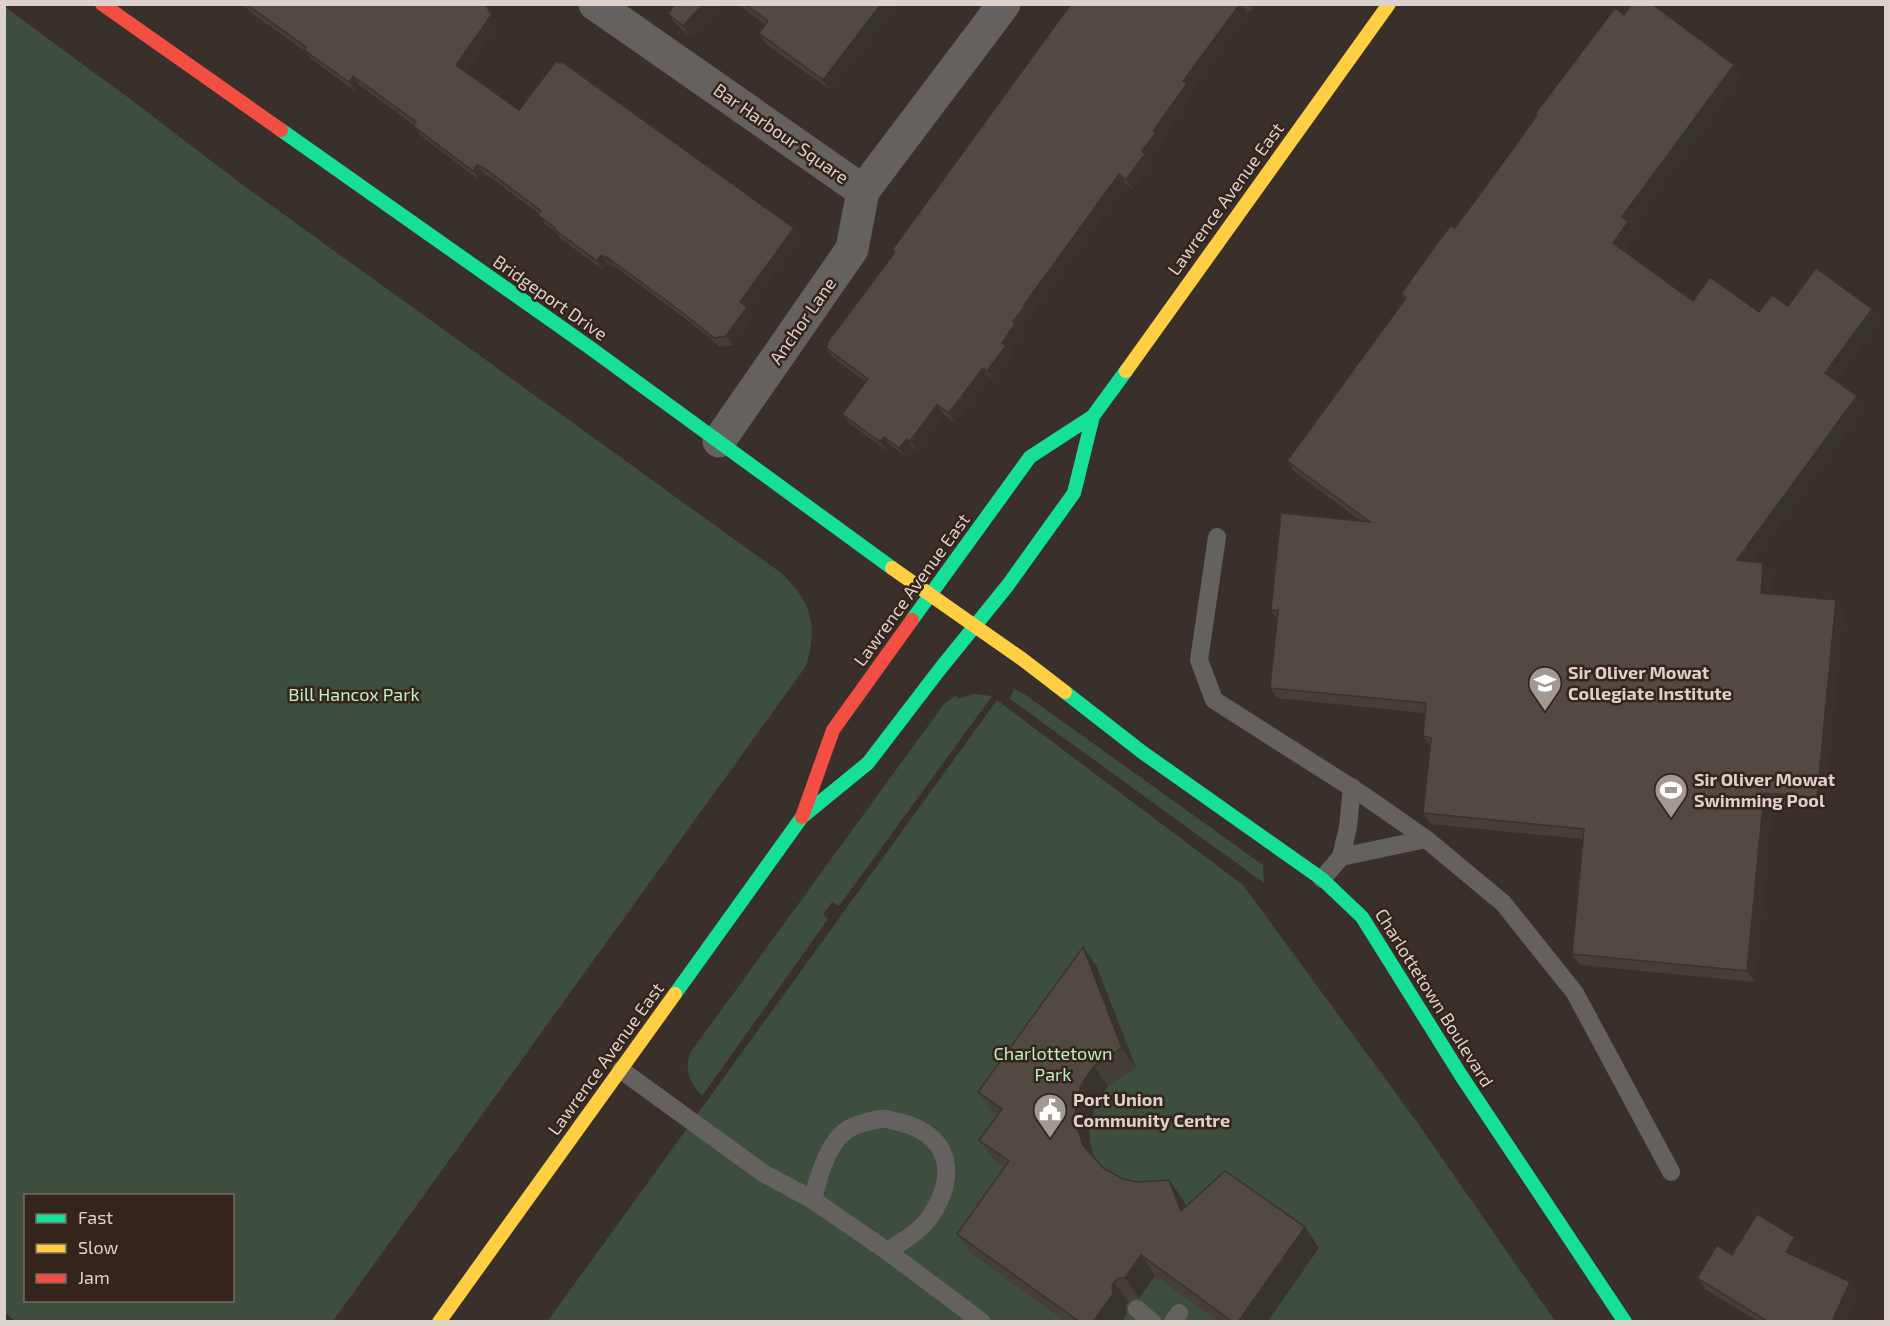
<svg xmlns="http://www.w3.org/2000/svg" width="1890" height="1326" viewBox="0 0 1890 1326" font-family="'Exo 2',sans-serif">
  <rect width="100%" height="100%" fill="#3a302b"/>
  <g fill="#3d4d3e" fill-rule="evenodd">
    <path d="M5 7 130 99 243 185 781 573C812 602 818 625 806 666L333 1321 16 1322 5 1313ZM26 1196H232V1300H26Z"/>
    <polygon points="1014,689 1024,694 1263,865 1264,883 1010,699"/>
    <path d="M974 694 992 696 839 906 832 902 823 914 828 919 702 1096C690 1082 684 1071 690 1053L944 704 956 695 958 699Z"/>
    <polygon points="997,700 1243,885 1417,1122 1555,1321 547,1322"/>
  </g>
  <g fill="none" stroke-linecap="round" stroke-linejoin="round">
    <g stroke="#65615f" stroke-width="18">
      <polyline points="1217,537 1199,660 1214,700 1366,797 1426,839 1503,903 1575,993 1671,1172"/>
      <polyline points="1341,857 1426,839"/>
      <polyline points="1322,879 1341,857 1348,827 1352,787"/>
      <polyline points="621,1070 763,1173 813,1200 887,1251 982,1322"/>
      <path d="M813 1200C818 1177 828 1140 850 1128 858 1124 873 1120 881 1119 887 1118 893 1121 899 1122 951 1135 958 1175 930 1217 919 1232 902 1242 887 1251"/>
      <polyline points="1137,1309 1152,1322"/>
      <polyline points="1173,1322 1179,1313"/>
    </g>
    <g stroke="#65615f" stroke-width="33">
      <polyline points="595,4 863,191 1004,4"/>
      <polyline points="719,441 852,249 863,191"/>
    </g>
    <g stroke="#16e098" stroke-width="14">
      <polyline points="281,130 589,347 892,568"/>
      <polyline points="912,620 1030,457 1093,416"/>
      <polyline points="1065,692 1142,752 1322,879 1362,917 1462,1077 1625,1322"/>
      <polyline points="675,994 802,817 868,763 940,669 1008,585 1074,493 1093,416 1126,371"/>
    </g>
    <g stroke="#ffcf43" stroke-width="14">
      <polyline points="1126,371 1389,4"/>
      <polyline points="892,568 1022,659 1065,692"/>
      <polyline points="439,1322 675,994"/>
    </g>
    <g stroke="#f24e42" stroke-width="14">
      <polyline points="102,4 281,130"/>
      <polyline points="802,817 833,730 912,620"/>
    </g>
  </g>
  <g fill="#463f39">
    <polygon points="243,4 483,4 489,9 498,23 465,71 519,110 794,228 800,237 748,308 754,316 733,345 720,347 690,322 614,266 613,268 608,264 603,270 560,238 557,233 545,224 539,214 491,178 484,174 479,180 420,135 413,126 414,125 359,85 355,91 311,59 306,52 250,12 246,7"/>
    <polygon points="675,4 691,37 676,24 668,14"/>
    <polygon points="738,4 897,4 830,90 766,44 759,33 765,25"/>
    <polygon points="1071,4 1256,4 1253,9 1247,13 1191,90 1193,93 1161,139 1162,142 1149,160 1152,163 1133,189 1126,184 1031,314 1031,315 1020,331 1022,333 1010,351 1012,355 994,381 989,377 955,423 943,414 917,451 913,448 906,457 891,446 887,451 849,423 842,414 866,382 832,357 826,348 894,253 892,250"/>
    <polygon points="1624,15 1734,65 1741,76 1631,225 1636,232 1623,251 1693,301 1759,312 1788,306 1872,309 1880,320 1835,380 1865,407 1751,562 1763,563 1771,574 1769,593 1836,600 1843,610 1824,809 1772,804 1755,982 1580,965 1572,954 1583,839 1431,824 1423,813 1430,747 1423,736 1425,713 1277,698 1270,688 1277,619 1271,610 1361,521 1295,472 1287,461 1405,300 1401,294 1455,228"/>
    <polygon points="1097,967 1136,1068 1108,1086 1095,1105 1089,1130 1091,1148 1095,1160 1103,1168 1123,1179 1138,1182 1169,1180 1184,1201 1186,1207 1305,1227 1319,1248 1267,1322 1219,1322 1155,1276 1139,1298 1133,1299 1128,1302 1126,1307 1127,1314 1122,1322 1066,1322 972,1254 957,1234 1005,1168 994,1160 979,1140 997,1116 992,1112 978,1092"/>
    <polygon points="1803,1248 1797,1257 1850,1282 1858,1293 1845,1322 1759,1322 1705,1289 1697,1278 1732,1255"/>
  </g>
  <g fill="#39332e">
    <polygon points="703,4 721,4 691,37 683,26"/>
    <polygon points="881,4 897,4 830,90 823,80"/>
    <polygon points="1240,4 1241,4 1247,13 1191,90 1193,93 1161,139 1162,142 1149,160 1152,163 1133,189 1126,180 1153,131 1183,81"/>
    <polygon points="1249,4 1256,4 1253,9"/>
    <polygon points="489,9 498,23 462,74 456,65"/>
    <polygon points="1734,65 1741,76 1631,225 1636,232 1620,254 1613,243 1622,217"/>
    <polygon points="353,76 359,85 355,91 349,82"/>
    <polygon points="477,165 484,174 479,180 473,171"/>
    <polygon points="1119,174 1126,184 1031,314 1031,315 1020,331 1022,333 1010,351 1012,355 994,381 987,371 1013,322 1024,305"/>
    <polygon points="794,228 800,237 748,308 754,316 733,345 726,336 740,302"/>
    <polygon points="601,255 608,264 603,270 597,261"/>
    <polygon points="607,257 614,266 613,268 606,258"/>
    <polygon points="1872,309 1880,320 1832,383 1825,373"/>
    <polygon points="983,368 989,377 955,423 949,413"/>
    <polygon points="1857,396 1865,407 1744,571 1737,560"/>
    <polygon points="937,405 943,414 917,451 910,441"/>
    <polygon points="884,437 891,446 887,451 880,442"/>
    <polygon points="907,439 913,448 906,457 899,448"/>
    <polygon points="1763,563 1771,574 1768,603 1761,593"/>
    <polygon points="1836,600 1843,610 1824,809 1817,798"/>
    <polygon points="1764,793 1772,804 1755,982 1747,971"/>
    <polygon points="1083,947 1097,967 1136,1068 1122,1048"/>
    <polygon points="1094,1066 1108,1086 1095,1105 1089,1130 1091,1148 1097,1165 1083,1145 1077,1127 1075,1109 1081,1085"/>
    <polygon points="1169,1180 1184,1201 1195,1232 1181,1211"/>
    <polygon points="1305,1227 1319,1248 1267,1322 1238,1322"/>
    <polygon points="1795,1237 1803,1248 1794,1262 1786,1252"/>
    <polygon points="1141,1255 1155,1276 1139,1298 1125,1278"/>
    <polygon points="1114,1282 1128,1302 1126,1307 1127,1314 1122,1322 1093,1322"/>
    <polygon points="1850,1282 1858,1293 1845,1322 1835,1322 1833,1319"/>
  </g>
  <g fill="#514942" stroke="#39332e" stroke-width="1.5">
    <polygon points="246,4 483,4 489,9 488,11 492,14 456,65 519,110 556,61 560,63 562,62 794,228 740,302 747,307 726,336 714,338 683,313 607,257 606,258 601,255 597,261 554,229 555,228 538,215 541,211 484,168 477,165 473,171 413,126 416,122 353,76 349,82 304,50 306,47"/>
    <polygon points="675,4 703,4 683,26 668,14"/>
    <polygon points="745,4 881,4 823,80 759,33 768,21"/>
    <polygon points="1071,4 1240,4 1183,81 1187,84 1153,131 1156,133 1142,151 1145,154 1126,180 1119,174 1024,305 1025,306 1013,322 1015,324 1002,343 1006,346 987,371 983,368 949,413 937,405 910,441 907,439 899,448 884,437 880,442 842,414 868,379 826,348 828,344 827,343 895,252 892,250"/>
    <polygon points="1632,4 1652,4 1734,65 1622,217 1628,222 1613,243 1693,301 1710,277 1759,312 1772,295 1788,306 1816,268 1872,309 1825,373 1857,396 1737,560 1763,563 1761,593 1836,600 1817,798 1764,793 1747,971 1572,954 1584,829 1423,813 1431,738 1423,736 1426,703 1270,688 1278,611 1271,610 1281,513 1370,522 1287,461 1406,298 1401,294 1433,249 1451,225 1455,228 1518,142 1537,115 1535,114 1615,8 1624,15"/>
    <polygon points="1083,947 1122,1048 1094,1066 1081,1085 1075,1109 1077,1127 1083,1145 1103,1168 1123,1179 1138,1182 1169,1180 1181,1211 1225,1171 1305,1227 1238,1322 1233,1322 1141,1255 1125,1278 1119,1278 1114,1282 1112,1287 1113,1294 1093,1322 1080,1322 957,1234 1009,1161 979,1140 1002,1109 978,1092"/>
    <polygon points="1757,1214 1795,1237 1786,1252 1850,1282 1833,1319 1839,1322 1763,1322 1764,1319 1697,1278 1717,1245 1732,1255"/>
  </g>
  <defs>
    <g id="school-pin" transform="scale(1.725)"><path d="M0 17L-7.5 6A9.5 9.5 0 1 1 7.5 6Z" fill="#a39993" stroke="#35241b"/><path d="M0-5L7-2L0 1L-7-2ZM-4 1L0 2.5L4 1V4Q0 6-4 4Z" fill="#fff"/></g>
    <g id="stadium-pin" transform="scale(1.725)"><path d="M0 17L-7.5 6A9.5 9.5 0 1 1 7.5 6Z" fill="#a39993" stroke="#35241b"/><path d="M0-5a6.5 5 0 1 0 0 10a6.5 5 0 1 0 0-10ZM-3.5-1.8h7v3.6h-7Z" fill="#fff"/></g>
    <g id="civic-pin" transform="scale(1.725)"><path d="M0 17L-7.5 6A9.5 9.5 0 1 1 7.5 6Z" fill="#a39993" stroke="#35241b"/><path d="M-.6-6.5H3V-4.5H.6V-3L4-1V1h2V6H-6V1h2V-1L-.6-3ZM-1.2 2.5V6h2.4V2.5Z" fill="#fff"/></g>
  </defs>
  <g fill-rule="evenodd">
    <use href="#school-pin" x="1545" y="683"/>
    <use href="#stadium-pin" x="1671" y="790"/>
    <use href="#civic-pin" x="1050" y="1110"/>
  </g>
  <g text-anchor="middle" stroke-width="5" stroke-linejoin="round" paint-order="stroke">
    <g font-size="18" fill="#dcd1cb" stroke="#35241b">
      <text transform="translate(781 134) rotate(35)" y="6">Bar Harbour Square</text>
      <text transform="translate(1226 199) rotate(-54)" y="6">Lawrence Avenue East</text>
      <text transform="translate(550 298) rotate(35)" y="6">Bridgeport Drive</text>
      <text transform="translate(803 321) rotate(-55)" y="6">Anchor Lane</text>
      <text transform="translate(912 590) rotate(-54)" y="6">Lawrence Avenue East</text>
      <text transform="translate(1434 998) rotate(58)" y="6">Charlottetown Boulevard</text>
      <text transform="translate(606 1059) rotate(-54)" y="6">Lawrence Avenue East</text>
    </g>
    <g font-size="18" font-weight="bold" fill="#dcd1cb" stroke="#35241b" text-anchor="start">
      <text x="1568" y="679">Sir Oliver Mowat<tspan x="1568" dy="21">Collegiate Institute</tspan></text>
      <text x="1694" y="786">Sir Oliver Mowat<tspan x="1694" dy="21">Swimming Pool</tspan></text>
      <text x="1073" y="1106">Port Union<tspan x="1073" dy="21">Community Centre</tspan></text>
    </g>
    <g font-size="18" fill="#beefc6" stroke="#35241b">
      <text x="354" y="701">Bill Hancox Park</text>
      <text x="1053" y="1060">Charlottetown<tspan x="1053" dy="21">Park</tspan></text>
    </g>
  </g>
  <rect width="1890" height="1326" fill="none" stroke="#dcd1cb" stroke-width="12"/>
  <rect x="24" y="1194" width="210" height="108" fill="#35241b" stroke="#786961" stroke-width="1.5"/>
  <rect x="36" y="1214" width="30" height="9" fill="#16e098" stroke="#786961" stroke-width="1.5"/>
  <text x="78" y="1224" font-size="18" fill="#dcd1cb">Fast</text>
  <rect x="36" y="1244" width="30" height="9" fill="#ffcf43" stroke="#786961" stroke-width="1.5"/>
  <text x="78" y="1254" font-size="18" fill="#dcd1cb">Slow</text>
  <rect x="36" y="1274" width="30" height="9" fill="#f24e42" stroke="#786961" stroke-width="1.5"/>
  <text x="78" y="1284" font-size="18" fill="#dcd1cb">Jam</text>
</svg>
